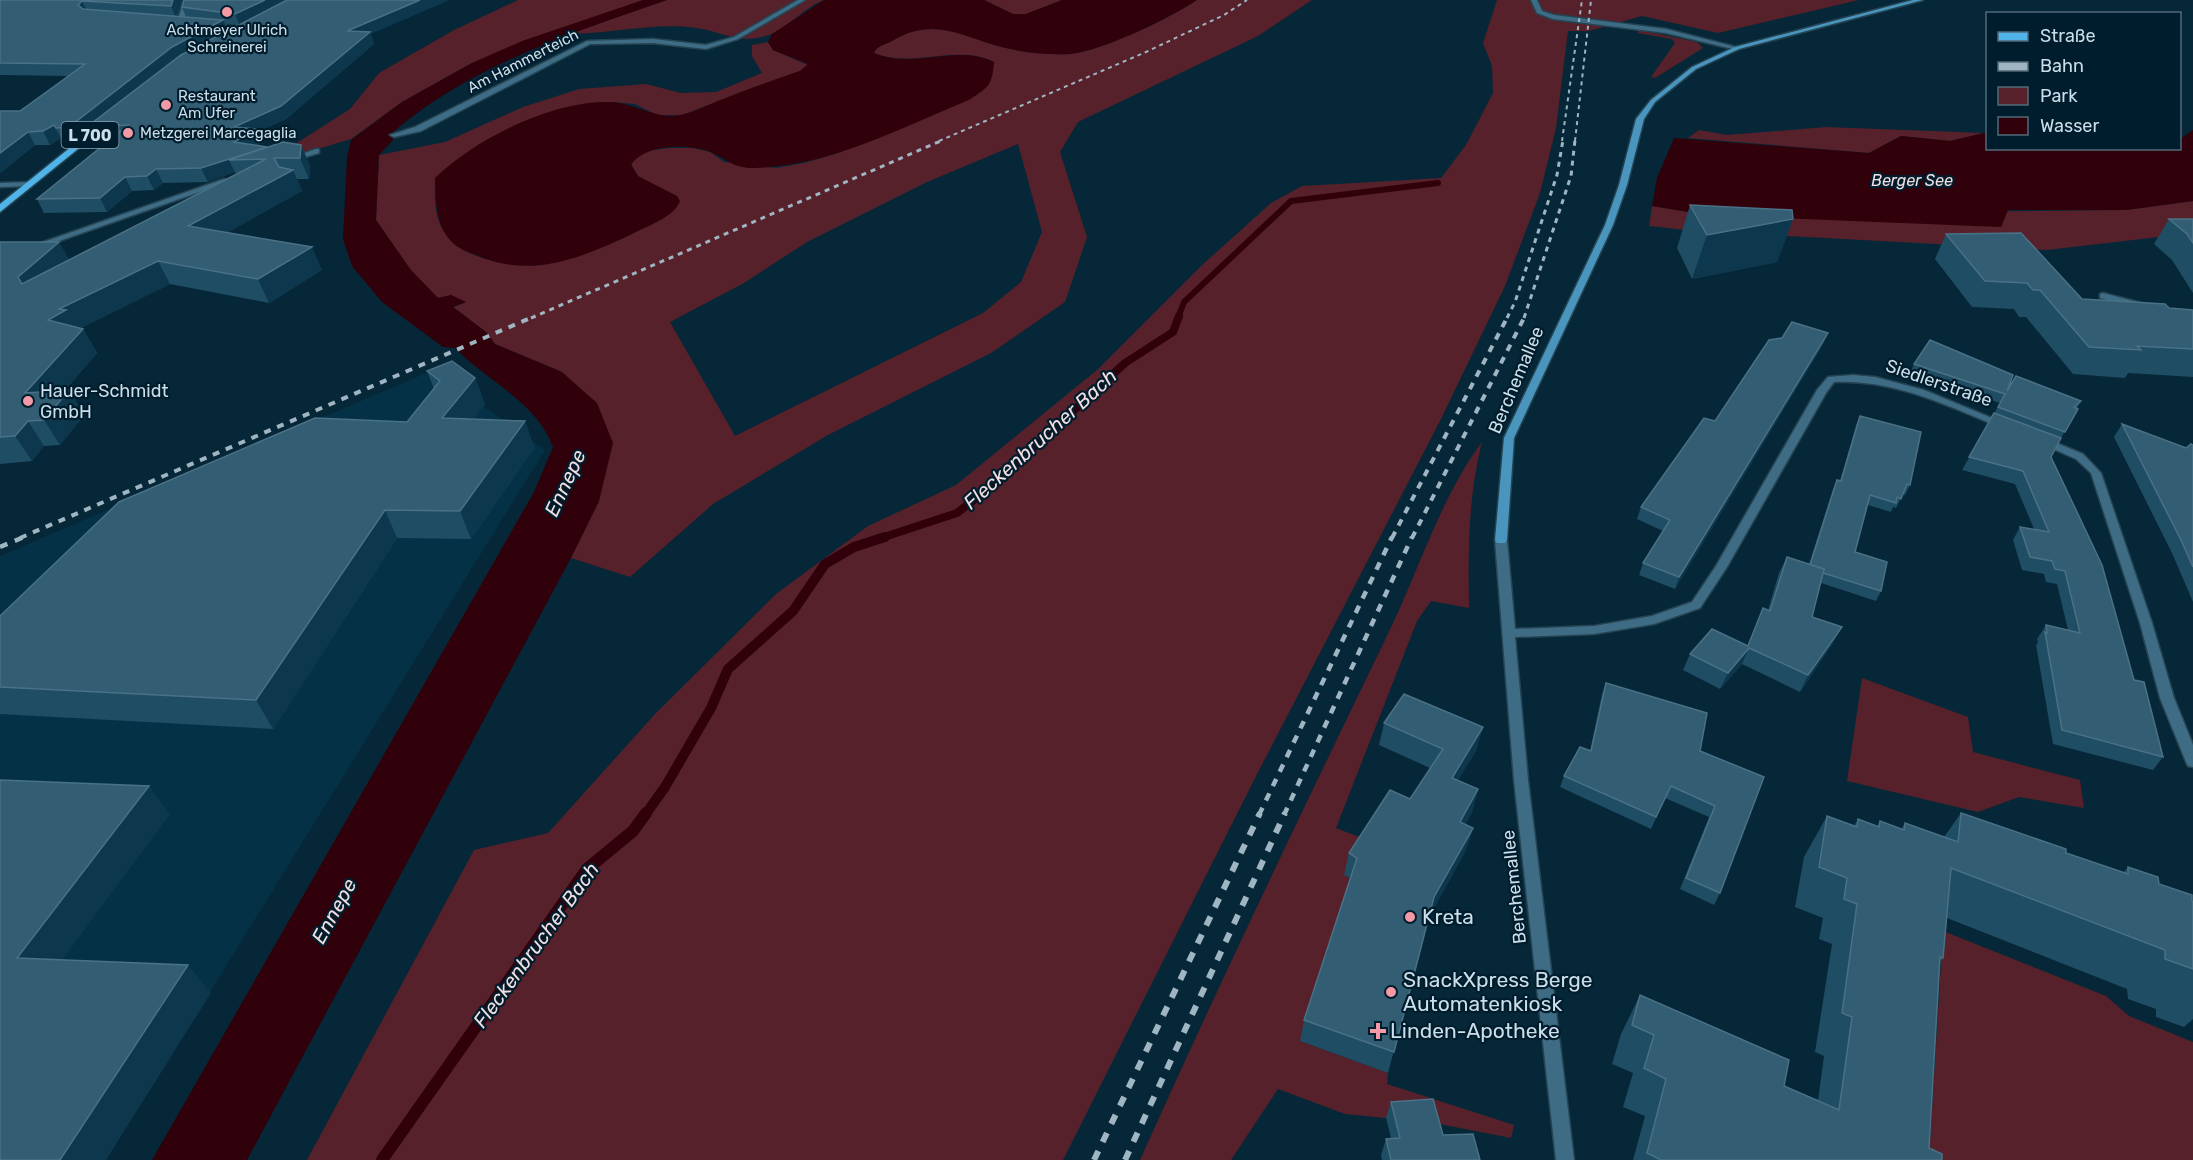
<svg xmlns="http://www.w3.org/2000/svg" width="2193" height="1160" viewBox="0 0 2193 1160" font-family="Rubik,sans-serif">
  <rect width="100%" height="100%" fill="#052737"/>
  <polygon fill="#053146" points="433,370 545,450 106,1160 0,1160 0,556"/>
  <g fill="#56212a" fill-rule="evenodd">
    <polygon points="518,0 643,0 472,63 402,102 351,139 301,154 289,148 350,109 379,73 454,30"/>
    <path d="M667 0H824C804 7 789 28 769 35 738 45 727 33 697 28 655 22 611 34 568 34Z"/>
    <polygon points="984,0 1062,0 1026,14 1013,14"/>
    <path d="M1197 0H1312L1258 36 1078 122 1060 152 1087 237 1065 302 991 353 828 435 713 504 630 577 571 558 599 501 562 372 495 344 486 332 453 307 465 303 451 295 438 298 410 270 376 220 379 155 445 142 523 107 579 89 646 84 681 93 716 92 762 73 752 56V45L768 42 773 50 808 65 800 71 682 115H657L635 104 611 102 556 110 501 133 435 178C435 190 434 204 437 215 448 258 498 264 536 266L648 182 638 176 631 164 636 157 648 151 669 148H693L710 152 724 162 776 168 804 163 835 154 994 62C956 43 913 69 874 53 878 45 885 45 892 41 935 15 963 38 1006 48 1026 53 1049 55 1070 54 1102 51 1170 18 1197 0ZM1018 144 1042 232 1021 282 983 313 735 436 670 322 744 283 807 242 927 182Z"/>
    <polygon points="1497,0 1859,0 1718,33 1642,16 1589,31 1568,31 1556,128 1540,193 1505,286 1441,419 1253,782 1063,1160 307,1160 474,850 548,833 655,714 776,594 868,526 956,485 1097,370 1200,267 1271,203 1302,186 1441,178 1466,145 1493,93 1492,66 1483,43"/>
    <polygon points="1639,30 1697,42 1703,48 1655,78 1651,77 1675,43 1672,39 1637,33"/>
    <polygon points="1826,127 1984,133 1950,141 1901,136 1869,153 1688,138 1699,130 1727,135"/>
    <polygon points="2193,201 2193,233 2047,250 1694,231 1649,226 1652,206 1707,215 2126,210"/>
    <path d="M1482 442C1468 497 1468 551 1469 608L1431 601 1417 621 1336 828 1367 840 1345 875 1352 880 1300 1041 1388 1073 1387 1084 1514 1125 1511 1138 1429 1122 1427 1116 1386 1118 1345 1114 1278 1089 1231 1160H1140C1219 984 1302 811 1386 638 1417 575 1441 496 1482 442Z"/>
    <polygon points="1862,678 1968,717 1973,752 2080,780 2084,808 2019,797 1978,812 1847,781"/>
    <polygon points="1943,931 2106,996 2129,1016 2193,1042 2193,1160 1929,1160"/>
  </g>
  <g fill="#30000b">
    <path d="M643 0H667C572 33 469 66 392 133L393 140 379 155 376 220 411 270 438 298 451 295 466 302 453 307 486 332 495 344 562 372 597 403 613 443 599 501 571 558 247 1160H152L534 492 553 447C536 401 488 382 455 348L443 347 382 302 352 266 343 239 347 158 351 140 402 102 472 63 522 41Z"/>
    <path d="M824 0H984L1013 14H1026L1062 0H1197C1170 18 1102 51 1070 54 1049 55 1026 53 1006 48 963 38 935 15 892 41 885 45 877 45 874 53 913 70 956 43 994 62 992 87 988 87 969 100 900 128 830 166 755 168 733 169 726 158 708 151 686 144 645 144 631 165L638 176 677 196 680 201C675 216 650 225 636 232 584 257 533 280 476 255 468 252 457 248 452 242 435 225 436 201 435 178 475 139 553 100 610 102 636 103 656 120 680 115 695 112 709 104 723 99 748 89 774 80 800 71L808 64 773 50 768 42 772 34Z"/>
    <polygon points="2193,130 2193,201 2126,210 2008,210 2001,227 1707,215 1652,206 1657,178 1674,138 1869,153 1901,136 1950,141 1984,133 1987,134 1988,148 2180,148 2180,139"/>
  </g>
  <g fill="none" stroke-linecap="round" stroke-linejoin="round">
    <polyline stroke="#30000b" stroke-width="6" points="1178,318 1184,302 1291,201 1438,183"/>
    <polyline stroke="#30000b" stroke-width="8" points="881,538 957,513 992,486 1125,363 1173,332 1179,316"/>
    <polyline stroke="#30000b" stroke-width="10" points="645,815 665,787 711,708 728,669 793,611 825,564 854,547 885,537"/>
    <polyline stroke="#30000b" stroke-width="12" points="382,1160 587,869 633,831 646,813"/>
    <g stroke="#254453" stroke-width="3">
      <g id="street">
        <polygon points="184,0 190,0 184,21 191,22 189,25 177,22"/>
        <polygon points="798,0 805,0 738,39 706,49 653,43 590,44 421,131 394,137 390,135 415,127 587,41 653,39 706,45 734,37"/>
        <polygon points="1531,0 1537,0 1542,11 1554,15 1666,29 1740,48 1737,50 1666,33 1553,19 1537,13"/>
        <polygon points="208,24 244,27 247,29 244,31 210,27"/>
        <polygon points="316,149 319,149 319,153 292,161 288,159"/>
        <polygon points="224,179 231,181 36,249 29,247"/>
        <polygon points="32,182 32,186 29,186 0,187 0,183"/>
        <polygon points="2103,293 2149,305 2151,307 2146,310 2100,298 2100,294"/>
        <path d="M1853 375 1875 377 1924 390 2011 426 2006 429 2002 428C1948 406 1894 379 1834 382L1826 393 1727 567 1700 608 1654 624 1594 634 1515 637 1528 780 1574 1160H1556L1514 780 1495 540 1501 536 1507 540 1515 629 1594 626 1652 616 1692 602 1716 566 1817 390 1828 377Z"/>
        <polygon points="2044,438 2083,454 2101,473 2152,623 2174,698 2193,745 2193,767 2188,766 2186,762 2160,698 2140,623 2091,473 2076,459 2040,443 2039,441 2040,439"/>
      </g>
    </g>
    <g stroke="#254453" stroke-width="3">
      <polygon id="secondary" points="1913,0 1923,0 1739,49 1696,69 1655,102 1644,119 1627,185 1613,225 1514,438 1507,540 1505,543 1497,543 1495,540 1504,438 1605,225 1619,185 1636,119 1651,100 1692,67 1735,47"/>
    </g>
    <g stroke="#254453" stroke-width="3">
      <polygon id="primary" points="107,118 110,119 110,123 0,212 0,204"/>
    </g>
    <use href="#street" fill="#3f6c85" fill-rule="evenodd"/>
    <use href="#secondary" fill="#4995bd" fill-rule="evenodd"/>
    <use href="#primary" fill="#50b4e9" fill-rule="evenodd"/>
    <g stroke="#9fb5c1" stroke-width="2" stroke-dasharray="4 4" stroke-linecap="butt">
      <polyline points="939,141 1146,52 1224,15 1247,0"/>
      <polyline points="1562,141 1582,0"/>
      <polyline points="1575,141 1591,0"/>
    </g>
    <g stroke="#9fb5c1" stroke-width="3" stroke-dasharray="5 5" stroke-linecap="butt">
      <polyline points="531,318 943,140"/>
      <polyline points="1507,318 1515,302 1557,175 1563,140"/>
      <polyline points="1524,318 1571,176 1575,140"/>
    </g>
    <g stroke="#9fb5c1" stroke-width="4" stroke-dasharray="7 7" stroke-linecap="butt">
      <polyline points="20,538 535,316"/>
      <polyline points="1392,538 1508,316"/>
      <polyline points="1412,538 1525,316"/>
    </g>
    <g stroke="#9fb5c1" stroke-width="4.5" stroke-dasharray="8 8" stroke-linecap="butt">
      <polyline points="0,547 24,537"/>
      <polyline points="1259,815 1392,537"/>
      <polyline points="1284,815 1412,537"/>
    </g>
    <g stroke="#9fb5c1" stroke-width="6" stroke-dasharray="10 10" stroke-linecap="butt">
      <polyline points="1094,1160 1260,813"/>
      <polyline points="1125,1160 1285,813"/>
    </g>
  </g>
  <g fill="#1f4d64" fill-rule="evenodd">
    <path d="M0 0H182L177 16 186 17 182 7 184 0 371 34 374 44 286 119 257 132 262 143 258 145 267 147 301 145 310 166 309 179H297L302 191 228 232 322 270 269 303 170 284 81 328 83 329 97 353 64 391 69 390 84 415 60 445 44 446 32 461 0 464V242L69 260 236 174 235 172 208 182 163 183 154 190 132 191 107 212 44 213 37 199 111 139 94 140 89 130 76 141H63L61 138 50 145H35L0 173V111H20L68 76 0 75ZM224 24H227L237 25 227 31Z"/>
    <polygon points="1690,205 1793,219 1777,262 1692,279 1677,248"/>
    <polygon points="2169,219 2193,219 2193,293 2172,260 2154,244"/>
    <polygon points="1946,234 2082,299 2169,308 2193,310 2193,377 2128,373 2125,378 2073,374 2026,317 2019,317 2014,309 1972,307 1935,259"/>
    <polygon points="1824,343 1675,589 1639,575 1643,563 1663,531 1637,519 1641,507 1715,421"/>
    <polygon points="1914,364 2007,391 2081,401 2051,457 2163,757 2153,770 2053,744 2036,645 2038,642 2037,639 2046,625 2068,630 2057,584 2046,582 2044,574 2022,570 2013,540 2020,527 2034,529 2015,484 1962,470 2000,403 1910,373"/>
    <polygon points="427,371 475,378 485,404 473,419 525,421 534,448 471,539 397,538 273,729 0,714 0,616 407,422 434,389"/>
    <polygon points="1860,416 1910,485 1905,495 1903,494 1896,508 1893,507 1891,512 1868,505 1855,552 1881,591 1876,601 1821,583 1812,617 1833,643 1800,692 1742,664 1720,689 1683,670 1690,654 1747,646 1763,608 1768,610 1779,573 1787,557 1809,564 1833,489 1837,480 1840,481 1856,425"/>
    <polygon points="2122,424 2186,448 2193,445 2193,602 2172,553 2114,437"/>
    <polygon points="1606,683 1700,751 1764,777 1720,893 1714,905 1680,889 1709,817 1665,798 1651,829 1560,787 1564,776 1590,751 1602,694"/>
    <polygon points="1384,723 1477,749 1458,780 1478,789 1472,812 1465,825 1473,828 1466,850 1429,917 1388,1073 1300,1041 1304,1020 1350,878 1344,875 1349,853 1410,799 1430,768 1379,745"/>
    <polygon points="1961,813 2066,853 2123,873 2128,867 2193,902 2193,1019 2184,1027 2156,1017 2156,1009 2128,999 2127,989 1947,918 1943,958 1940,962 1929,1148 1942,1160 1633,1160 1645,1116 1623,1107 1633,1073 1612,1064 1621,1034 1640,995 1784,1086 1818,1100 1824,1056 1815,1052 1832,944 1819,939 1823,918 1795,907 1804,857 1827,816 1854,826 1858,819 1877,826 1880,821 1901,829 1905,823 1944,837"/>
    <polygon points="1391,1102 1443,1135 1480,1160 1382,1160 1381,1155 1386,1139 1391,1138 1386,1118"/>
  </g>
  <g fill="#0d374c">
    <polygon points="173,0 182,0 176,18 171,6"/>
    <polygon points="265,0 295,0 240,26 235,14"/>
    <polygon points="420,0 450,0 371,34 374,44 286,119 257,132 262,143 240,155 234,142 234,127 347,31"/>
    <polygon points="82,1 88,12 78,5"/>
    <polygon points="223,20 228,31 87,127 89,130 76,141 69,127 172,47"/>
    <polygon points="54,125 61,138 50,145 43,131"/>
    <polygon points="28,132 35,145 0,173 0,153"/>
    <polygon points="301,145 310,166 309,179 300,158"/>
    <polygon points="267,147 266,159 229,160 235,172 208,182 201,168"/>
    <polygon points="156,169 163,183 154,190 147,176"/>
    <polygon points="293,170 302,191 199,248 188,226"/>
    <polygon points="125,177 132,191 107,212 100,198"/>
    <polygon points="1793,219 1777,262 1692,279 1707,235"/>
    <polygon points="59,242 72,264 31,300 18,277"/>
    <polygon points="312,247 322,270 269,303 258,279"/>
    <polygon points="158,261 170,284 77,330 83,329 97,353 40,418 25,393 48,320 59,309"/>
    <polygon points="1828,333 1824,343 1675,589 1679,577"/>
    <polygon points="475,378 485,404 453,445 442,418"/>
    <polygon points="69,390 84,415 60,445 44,420"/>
    <polygon points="28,421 44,446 32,461 15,436"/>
    <polygon points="525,421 534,448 471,539 460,511"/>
    <polygon points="385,510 397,538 273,729 256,700"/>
    <polygon points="1842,627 1833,643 1800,692 1808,675"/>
    <polygon points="1749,648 1742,664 1720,689 1728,673"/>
    <polygon points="1483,727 1477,749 1446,800 1452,778"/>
    <polygon points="149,786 170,814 43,986 17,958"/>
    <polygon points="1478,789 1472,812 1454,844 1460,822"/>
    <polygon points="1473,828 1466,850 1428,919 1434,897"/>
    <polygon points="188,965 211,993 106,1160 60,1160"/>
  </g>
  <g fill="#325d72" stroke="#4a7185" stroke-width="1.5">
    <polygon points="0,0 173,0 171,6 82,1 78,5 83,9 223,20 172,47 69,127 56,128 54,125 43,131 28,132 0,153 0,111 20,111 85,64 0,63"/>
    <polygon points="184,0 265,0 235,14 182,7"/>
    <polygon points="287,0 420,0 347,31 370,32 281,106 234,127 256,129 234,142 267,147 201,168 156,169 147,176 125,177 100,198 37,199 128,125 87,127 181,55"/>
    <polygon points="283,142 301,145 300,158 274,158 279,167 293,170 188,226 312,247 258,279 158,261 59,309 66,310 48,320 83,329 25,393 69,390 44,420 28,421 15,436 0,437 0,242 59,242 18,277 22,284 266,159 229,160"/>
    <polygon points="1690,205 1792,210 1793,219 1707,235"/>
    <polygon points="2169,219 2193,219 2193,243 2187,234"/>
    <polygon points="2021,233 2082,299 2165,304 2169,308 2193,310 2193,349 2137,346 2141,350 2089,347 2040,290 2033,290 2027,283 1985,281 1946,234"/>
    <polygon points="1792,322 1828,333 1679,577 1643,563 1670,520 1641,507 1704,418 1715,421 1769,340 1782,338"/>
    <polygon points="1930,340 2013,375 2007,391 2016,376 2081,401 2074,407 2078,409 2065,432 1998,407 2005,394 1914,364"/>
    <polygon points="452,361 475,378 442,418 525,421 460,511 385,510 256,700 0,687 0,616 119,502 315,418 407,422 440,381 427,371"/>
    <polygon points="1994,413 2061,438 2051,457 2102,565 2134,680 2144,682 2163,757 2062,730 2045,632 2047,633 2046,625 2080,633 2065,571 2055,569 2052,561 2030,557 2020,527 2049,532 2023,471 1969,457"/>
    <polygon points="1860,416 1921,432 1910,485 1907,484 1901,499 1897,497 1896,503 1870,495 1855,552 1887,562 1881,591 1823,573 1824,569 1810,565 1837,480 1841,481"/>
    <polygon points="2122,424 2186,448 2191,444 2193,445 2193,567 2181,540"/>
    <polygon points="1787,557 1824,569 1812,617 1842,627 1808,675 1749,648 1728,673 1690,654 1712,629 1748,646 1763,608 1770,611"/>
    <polygon points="1606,683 1707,713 1700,751 1764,777 1720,893 1686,878 1715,806 1671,786 1656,817 1564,776 1580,747 1591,751"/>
    <polygon points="1404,694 1483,727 1452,778 1478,789 1460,822 1473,828 1434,897 1394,1052 1304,1020 1357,858 1349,853 1390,790 1410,799 1443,749 1384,723"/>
    <polygon points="0,780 149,786 17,958 188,965 60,1160 0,1160"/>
    <polygon points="1961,813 2066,849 2066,853 2128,874 2128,867 2158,877 2159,884 2192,895 2192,901 2193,902 2193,969 2165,959 2165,950 1951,868 1943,958 1940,957 1929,1148 1942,1154 1942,1160 1661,1160 1647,1153 1666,1079 1644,1068 1654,1035 1632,1025 1640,995 1789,1060 1784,1086 1839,1110 1852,1017 1842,1013 1857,904 1844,899 1847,878 1819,867 1827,816 1857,827 1858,819 1879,827 1880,821 1904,830 1905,823 1958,842"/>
    <polygon points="1433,1099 1443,1135 1473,1134 1480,1160 1391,1160 1386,1139 1400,1138 1391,1102"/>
  </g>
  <g fill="#f49aa6" stroke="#001d2d" stroke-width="2">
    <circle cx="227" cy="12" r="6"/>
    <circle cx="166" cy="105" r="6"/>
    <circle cx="128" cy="133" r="6"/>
    <circle cx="28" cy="401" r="6"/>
    <circle cx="1410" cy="917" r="6"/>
    <circle cx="1391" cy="992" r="6"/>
    <path d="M1375 1022h6v6h6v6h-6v6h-6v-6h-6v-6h6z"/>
  </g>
  <g text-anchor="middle" stroke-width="4.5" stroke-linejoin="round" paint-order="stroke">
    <g font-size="15" fill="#ccdee9" stroke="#001d2d" text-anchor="start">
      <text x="227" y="35" text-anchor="middle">Achtmeyer Ulrich<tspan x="227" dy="17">Schreinerei</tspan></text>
      <text x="178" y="101">Restaurant<tspan x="178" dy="17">Am Ufer</tspan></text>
      <text x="140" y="138">Metzgerei Marcegaglia</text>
    </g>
    <g font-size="15" fill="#ccdee9" stroke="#001d2d">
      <text transform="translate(523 61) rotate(-27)" y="5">Am Hammerteich</text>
    </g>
    <rect fill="#001d2d" stroke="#8fa4b1" stroke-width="1.5" x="61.5" y="122" width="57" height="26" rx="4.5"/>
    <g font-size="16" font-weight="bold" fill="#ccdee9">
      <text x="90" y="141">L 700</text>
    </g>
    <g font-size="16" font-style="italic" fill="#f3dee0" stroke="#001d2d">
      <text x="1912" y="186">Berger See</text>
    </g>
    <g font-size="18" fill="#ccdee9" stroke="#001d2d">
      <text transform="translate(1516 380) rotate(-67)" y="6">Berchemallee</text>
      <text transform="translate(1939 383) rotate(19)" y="6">Siedlerstraße</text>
      <text transform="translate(1514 887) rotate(-96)" y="6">Berchemallee</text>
    </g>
    <g font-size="18" fill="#ccdee9" stroke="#001d2d" text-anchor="start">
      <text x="40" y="397">Hauer-Schmidt<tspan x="40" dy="21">GmbH</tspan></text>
    </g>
    <g font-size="20" font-style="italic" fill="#f3dee0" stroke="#001d2d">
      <text transform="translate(1040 439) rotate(-42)" y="7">Fleckenbrucher Bach</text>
      <text transform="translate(565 483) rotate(-65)" y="7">Ennepe</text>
      <text transform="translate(334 911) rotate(-61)" y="7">Ennepe</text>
      <text transform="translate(536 945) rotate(-54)" y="7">Fleckenbrucher Bach</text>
    </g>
    <g font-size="21" fill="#ccdee9" stroke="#001d2d" text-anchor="start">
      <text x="1422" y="924">Kreta</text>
      <text x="1403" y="987">SnackXpress Berge<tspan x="1403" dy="24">Automatenkiosk</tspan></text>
      <text x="1390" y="1038">Linden-Apotheke</text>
    </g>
  </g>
  <rect x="1986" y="12" width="195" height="138" fill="#001d2d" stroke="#526a78" stroke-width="1.5"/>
  <rect x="1998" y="32" width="30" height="9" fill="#50b4e9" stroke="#526a78" stroke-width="1.5"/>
  <text x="2040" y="42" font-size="18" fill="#ccdee9">Straße</text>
  <rect x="1998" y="62" width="30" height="9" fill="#9fb5c1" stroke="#526a78" stroke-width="1.5"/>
  <text x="2040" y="72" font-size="18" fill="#ccdee9">Bahn</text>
  <rect x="1998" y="87" width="30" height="18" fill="#56212a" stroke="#526a78" stroke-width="1.5"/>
  <text x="2040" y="102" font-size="18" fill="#ccdee9">Park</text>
  <rect x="1998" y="117" width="30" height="18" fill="#30000b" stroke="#526a78" stroke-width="1.5"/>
  <text x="2040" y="132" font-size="18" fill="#ccdee9">Wasser</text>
</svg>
